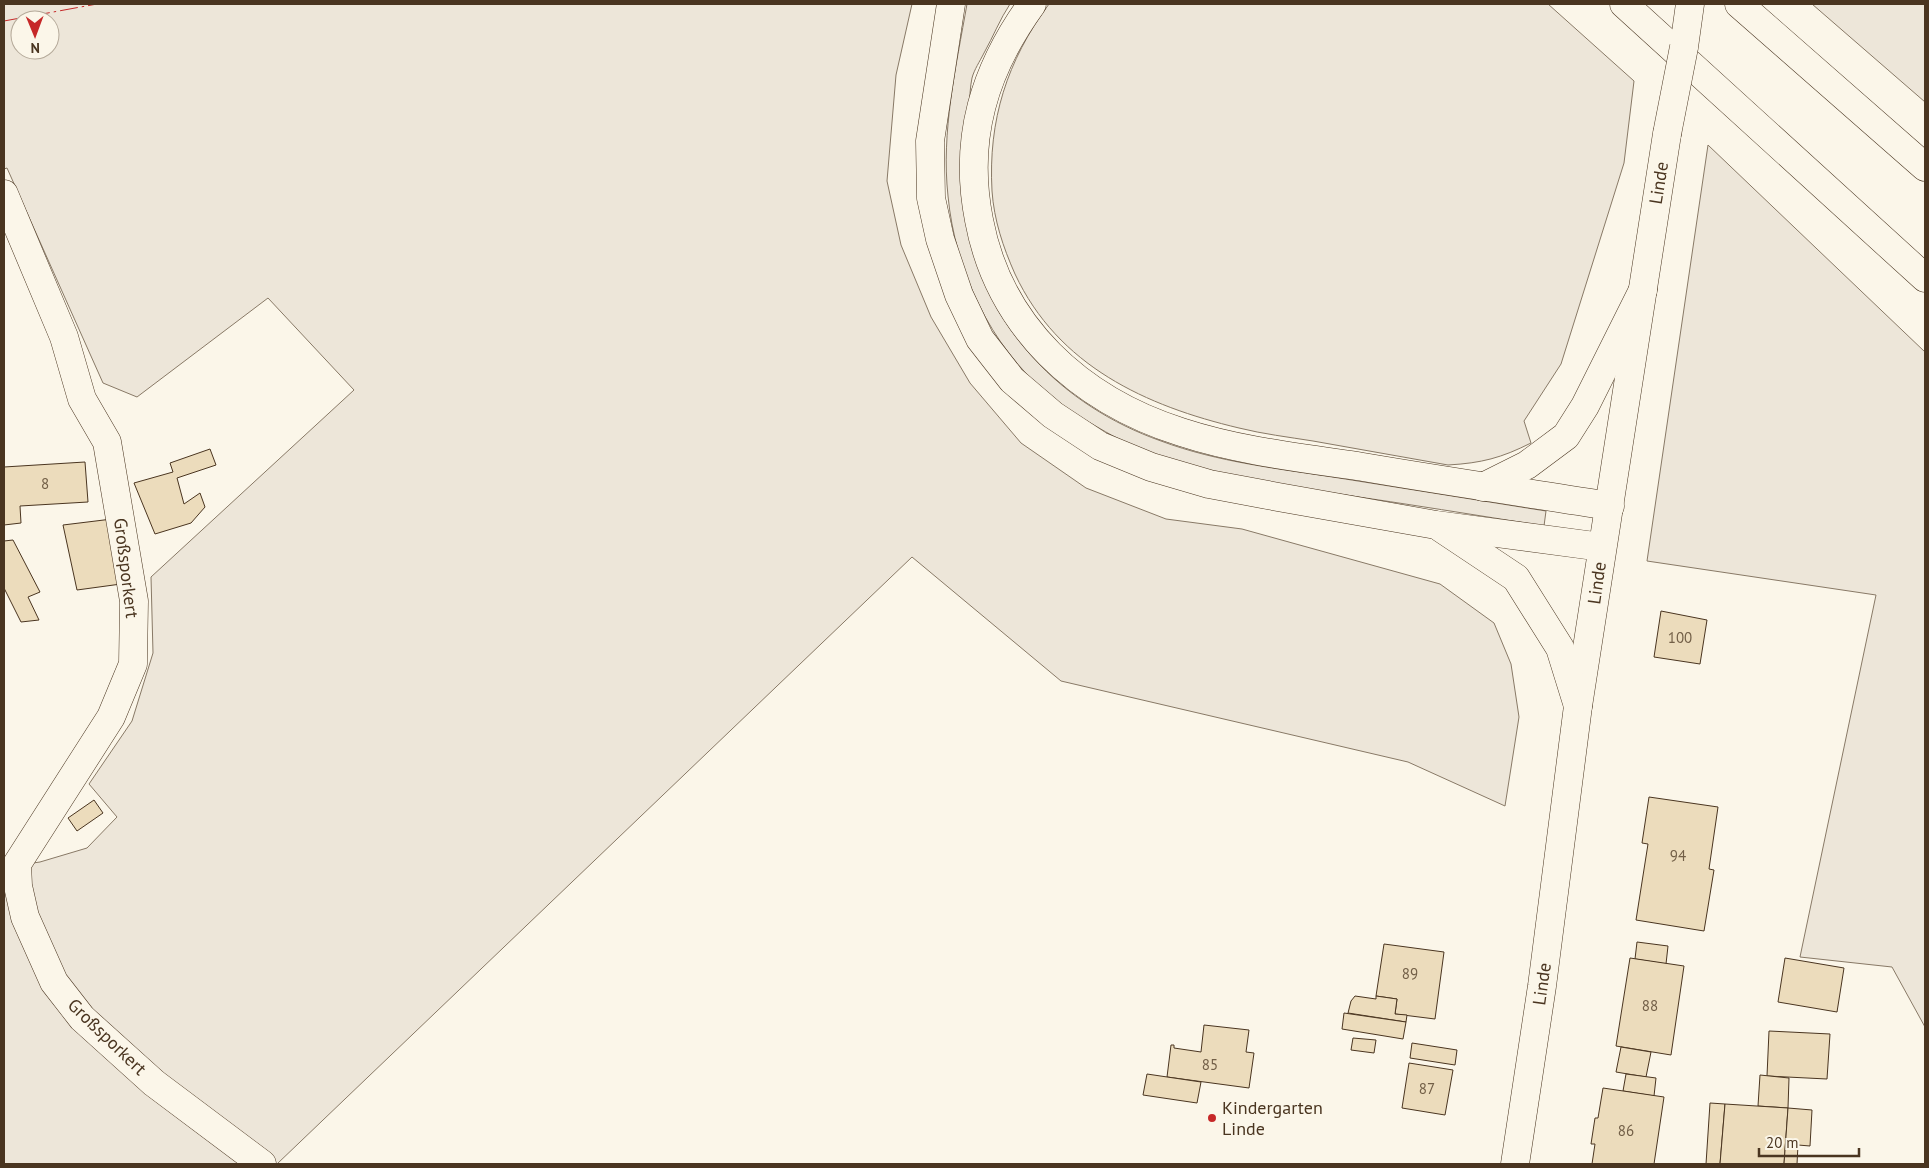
<svg xmlns="http://www.w3.org/2000/svg" width="1929" height="1168" viewBox="0 0 1929 1168" font-family="'PT Sans',sans-serif">
  <rect width="100%" height="100%" fill="#fbf6e9"/>
  <g fill="#ede6d9" stroke="#887966" fill-rule="evenodd">
    <path d="M4 4H912L896 75 887 181 901 245 931 317 970 383 1021 443 1086 488 1166 519 1242 529 1440 584 1494 623 1511 664 1519 717 1505 806 1408 762 1061 681 912 557 277 1164H4V867L40 862 87 848 117 817 89 784 132 721 153 653 151 577 354 390 268 298 137 397 103 383 7 168 4 169ZM20 20H50V50H20Z"/>
    <path d="M967 4H1010C1000 19 993 37 984 53 980 61 974 70 972 78 970 87 970 97 969 106 963 145 959 183 966 222 985 328 1062 406 1161 441 1217 462 1280 469 1339 478 1408 489 1477 500 1546 511L1544 526C1476 515 1407 504 1339 494 1277 484 1214 475 1154 454 1135 448 1116 438 1099 428 1081 418 1064 407 1048 394 990 346 955 270 948 196 941 132 956 67 967 4Z"/>
    <path d="M1049 4H1548L1634 81 1624 163 1561 364 1524 421 1531 443C1501 458 1482 463 1448 465 1403 457 1358 449 1313 441 1288 437 1263 434 1239 428 1146 406 1058 366 1015 274 1003 247 994 220 992 191 988 120 1007 61 1049 4Z"/>
    <polygon points="1812,4 1925,4 1925,102"/>
    <polygon points="1708,145 1925,352 1925,1027 1892,967 1800,957 1876,595 1647,561"/>
  </g>
  <g fill="#ecdcbc" stroke="#4a3520">
    <polygon points="210,449 216,465 177,478 184,504 200,493 205,507 191,523 155,534 134,483 173,472 170,463"/>
    <polygon points="85,462 88,502 20,506 21,523 4,525 4,467"/>
    <polygon points="112,519 121,584 77,590 63,525"/>
    <polygon points="13,540 40,592 28,597 39,620 21,622 4,588 4,541"/>
    <polygon points="1661,611 1707,620 1700,664 1654,657"/>
    <polygon points="1649,797 1718,807 1709,869 1714,870 1704,931 1636,920 1648,844 1642,843"/>
    <polygon points="94,800 103,813 77,831 68,818"/>
    <polygon points="1637,942 1668,946 1666,964 1635,959"/>
    <polygon points="1384,944 1444,952 1435,1019 1395,1014 1397,999 1376,996"/>
    <polygon points="1630,958 1684,966 1671,1055 1616,1046"/>
    <polygon points="1785,958 1844,968 1837,1012 1778,1002"/>
    <polygon points="1355,996 1376,999 1376,996 1397,999 1395,1014 1407,1015 1406,1022 1348,1013 1351,1001"/>
    <polygon points="1344,1013 1406,1022 1403,1039 1342,1029"/>
    <polygon points="1204,1025 1249,1030 1246,1052 1254,1053 1249,1088 1167,1077 1171,1045 1174,1045 1174,1048 1201,1052"/>
    <polygon points="1769,1031 1830,1034 1827,1079 1767,1076"/>
    <polygon points="1353,1038 1376,1040 1374,1053 1351,1050"/>
    <polygon points="1412,1043 1457,1050 1455,1065 1410,1058"/>
    <polygon points="1621,1047 1651,1052 1646,1077 1616,1072"/>
    <polygon points="1409,1063 1453,1070 1445,1115 1402,1108"/>
    <polygon points="1147,1074 1201,1082 1197,1103 1143,1095"/>
    <polygon points="1626,1074 1656,1078 1654,1096 1623,1091"/>
    <polygon points="1760,1075 1789,1078 1788,1108 1758,1106"/>
    <polygon points="1603,1088 1664,1097 1654,1164 1592,1164 1595,1144 1591,1144 1595,1118 1598,1118"/>
    <polygon points="1710,1103 1725,1104 1720,1164 1706,1164"/>
    <polygon points="1725,1104 1788,1108 1784,1164 1720,1164"/>
    <polygon points="1788,1108 1812,1110 1810,1146 1798,1145 1797,1164 1784,1164"/>
  </g>
  <g fill="none" stroke-linecap="round" stroke-linejoin="round">
    <g stroke="#4a3520" stroke-width="29">
      <polyline id="minor" points="4,194 64,337 82,399 107,442 134,601 133,664 111,717 17,864 18,886 25,917 54,982 82,1018 154,1083 262,1164"/>
    </g>
    <g stroke="#4a3520" stroke-width="29">
      <g id="major">
        <polyline points="1684,47 1690,4"/>
        <polyline points="1515,1164 1542,986 1578,706 1667,134"/>
      </g>
    </g>
    <g stroke="#4a3520" stroke-width="29">
      <g id="highway">
        <polyline points="951,4 930,141 931,198 940,239 959,295 980,339 1012,380 1053,415 1100,446 1151,467 1209,484 1278,497 1436,525 1602,547"/>
        <path d="M1032 4C984 70 963 139 979 220 999 327 1080 400 1181 432 1239 451 1302 458 1363 467 1445 481 1527 493 1610 506"/>
        <polyline points="1624,4 1925,278"/>
        <polyline points="1739,4 1925,167"/>
        <polyline points="1483,487 1527,465 1566,436 1585,406 1643,290"/>
        <polyline points="1441,528 1516,578 1560,648 1578,706"/>
      </g>
    </g>
    <use href="#minor" stroke="#fbf6e9" stroke-width="28"/>
    <use href="#major" stroke="#fbf6e9" stroke-width="28"/>
    <use href="#highway" stroke="#fbf6e9" stroke-width="28"/>
    <g stroke="#4a3520" stroke-width="29" stroke-linecap="butt">
      <polyline id="major-bridge" points="1667,134 1684,47"/>
    </g>
    <use href="#major-bridge" stroke="#fbf6e9" stroke-width="28"/>
    <polyline stroke="#c62828" stroke-width="1" stroke-dasharray="18 4 2.5 4" stroke-linecap="butt" points="4,21 97,4"/>
  </g>
  <circle fill="#c62828" stroke="#fbf6e9" stroke-width="2" cx="1212" cy="1118" r="5"/>
  <g text-anchor="middle" stroke-width="4" stroke-linejoin="round" paint-order="stroke">
    <g font-size="15" fill="#725f47">
      <text x="45" y="489">8</text>
      <text x="1680" y="643">100</text>
      <text x="1678" y="861">94</text>
      <text x="1410" y="979">89</text>
      <text x="1650" y="1011">88</text>
      <text x="1210" y="1070">85</text>
      <text x="1427" y="1094">87</text>
      <text x="1626" y="1136">86</text>
    </g>
    <g font-size="18" fill="#4a3520" stroke="#fbf6e9">
      <text transform="translate(1659 183) rotate(-81)" y="6">Linde</text>
      <text transform="translate(126 568) rotate(83)" y="6">Großsporkert</text>
      <text transform="translate(1597 583) rotate(-82)" y="6">Linde</text>
      <text transform="translate(1542 984) rotate(-82)" y="6">Linde</text>
      <text transform="translate(107 1037) rotate(44)" y="6">Großsporkert</text>
    </g>
    <g font-size="18" fill="#4a3520" stroke="#fbf6e9" text-anchor="start">
      <text x="1222" y="1114">Kindergarten<tspan x="1222" dy="21">Linde</tspan></text>
    </g>
  </g>
  <rect width="1929" height="1168" fill="none" stroke="#4a3520" stroke-width="10"/>
  <g transform="translate(35 35) rotate(179)"><circle r="24" fill="#fbf6e9" stroke="#b4a999"/>
  <path d="M0-4L9 19L0 12L-9 19Z" fill="#c62828"/>
  <text y="-8" font-size="14" font-weight="bold" text-anchor="middle" fill="#4a3520">N</text>
  </g>
  <path d="M1759 1148v8h100v-8" fill="none" stroke="#4a3520" stroke-width="2.5"/>
  <text x="1766" y="1148" font-size="15" fill="#4a3520" stroke="#fbf6e9" stroke-width="4" paint-order="stroke">20 m</text>
</svg>
